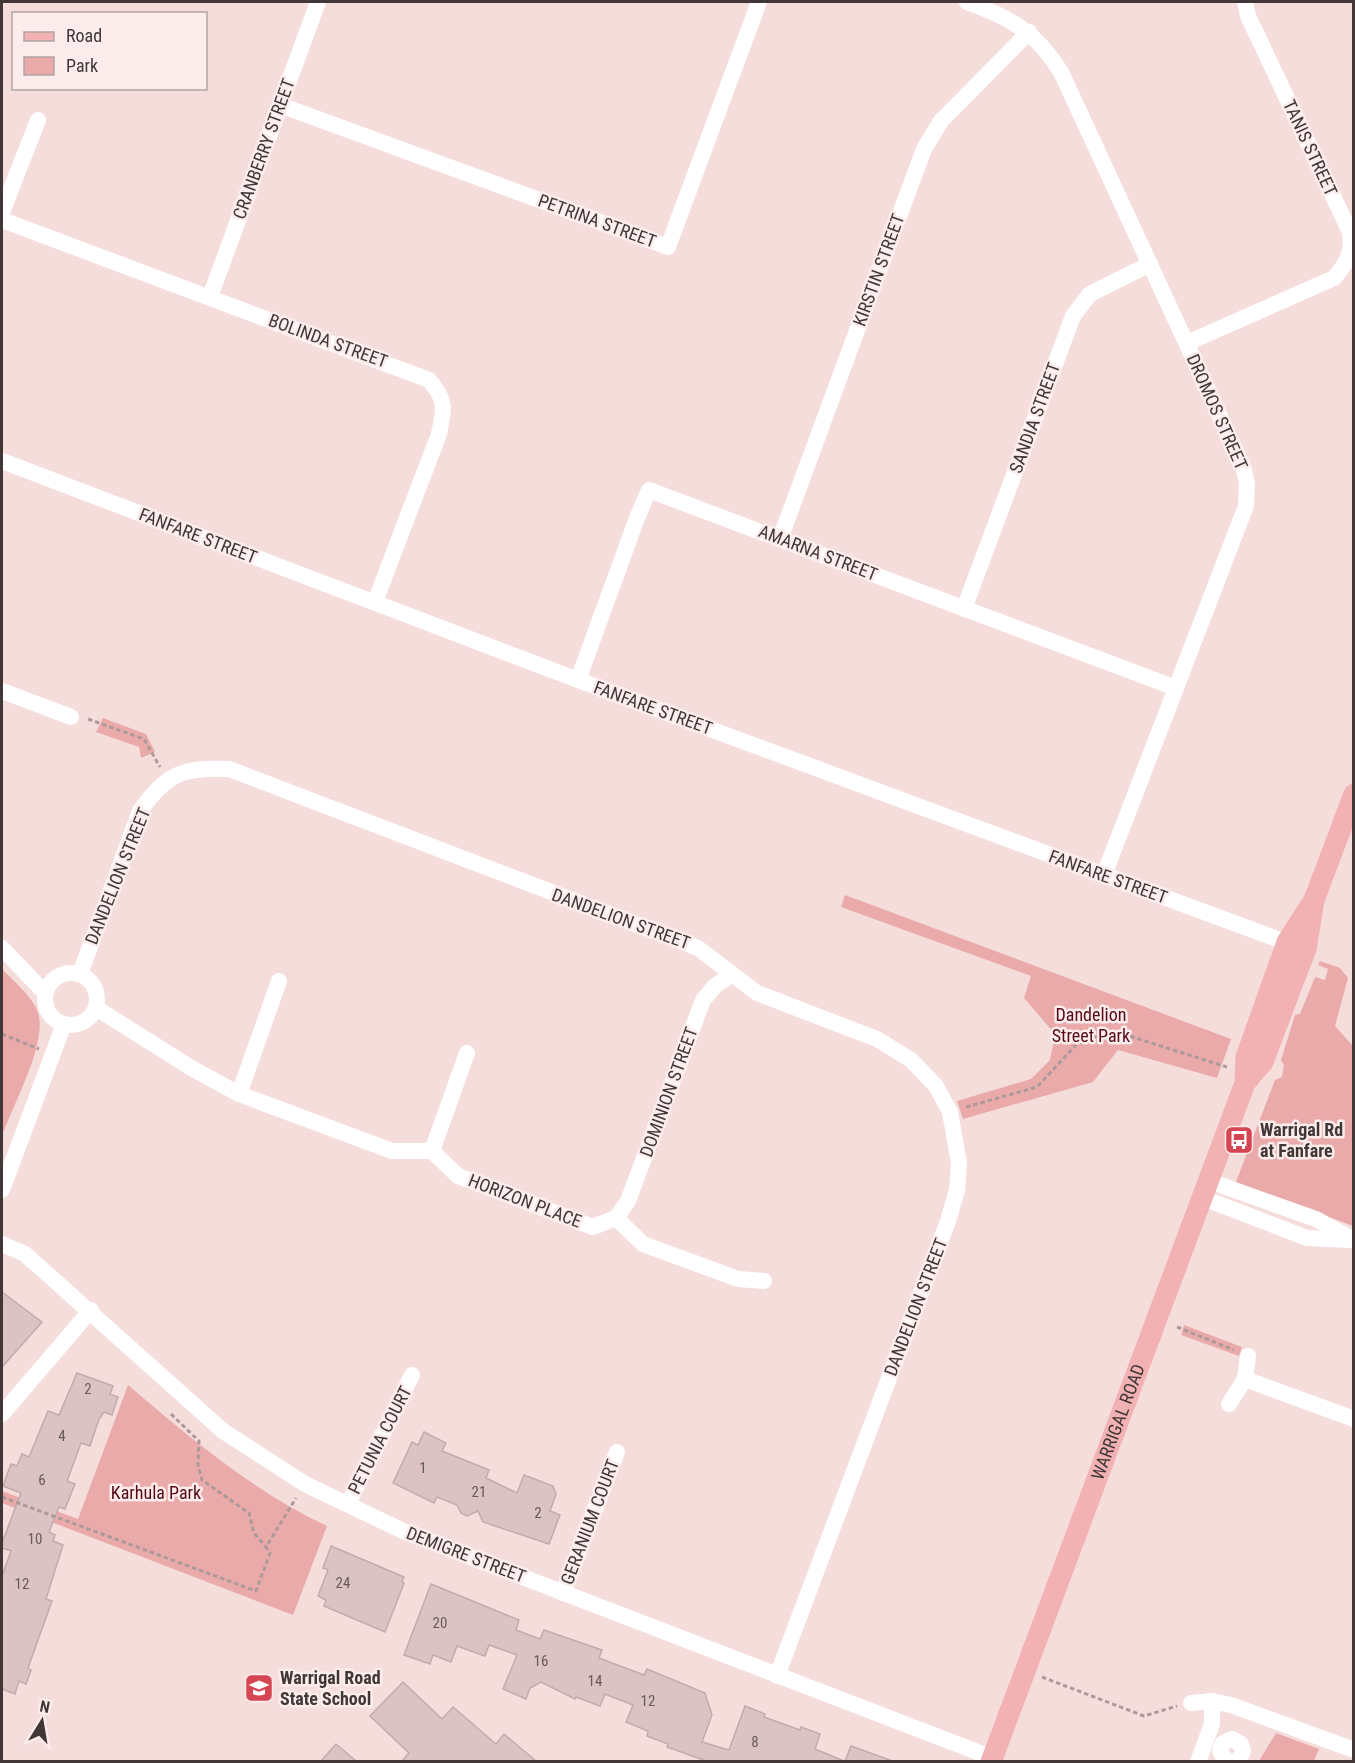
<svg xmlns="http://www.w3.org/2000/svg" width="1355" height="1763" viewBox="0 0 1355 1763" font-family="'Roboto Condensed',sans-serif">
  <rect width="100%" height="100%" fill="#f5dddc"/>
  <g fill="#eaaaa9">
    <polygon points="103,718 146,734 155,752 141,758 139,747 96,732"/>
    <polygon points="845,895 1231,1039 1217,1078 1118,1050 1093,1082 963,1119 957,1101 1031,1079 1050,1060 1055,1034 1024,998 1031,976 841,907"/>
    <polygon points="1320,961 1340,968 1348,978 1335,1026 1353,1046 1353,1226 1236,1182 1275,1080 1282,1077 1284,1065 1281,1060 1295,1015 1300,1014 1315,977 1325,980 1328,969 1318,965"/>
    <path d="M2 969C14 982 35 998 39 1016 45 1048 13 1105 2 1136Z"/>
    <polygon points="1184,1325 1242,1347 1239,1356 1181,1335"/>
    <path d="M128 1385C190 1438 253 1491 327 1526L293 1615 2 1503V1491L78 1519Z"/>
    <polygon points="1276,1733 1319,1749 1314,1761 1259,1761"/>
  </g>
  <g fill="#dbc3c3" stroke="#c3abab" stroke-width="1.5">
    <polygon points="2,1292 42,1322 2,1367"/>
    <polygon points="77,1373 113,1386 110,1394 118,1397 112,1415 104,1412 99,1419 90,1446 81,1443 67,1481 75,1484 65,1509 59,1507 49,1532 55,1535 53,1541 63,1545 46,1599 52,1601 28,1668 31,1670 26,1684 19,1681 15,1694 2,1689 2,1576 11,1551 2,1548 2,1543 21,1493 3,1486 11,1464 17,1466 22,1454 29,1457 48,1411 59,1415"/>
    <polygon points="424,1432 446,1443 442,1451 489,1470 486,1478 517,1493 524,1475 553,1486 556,1494 550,1511 560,1515 549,1544 483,1522 478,1511 467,1516 461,1513 457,1505 437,1497 434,1503 393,1483 412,1442 418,1445"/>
    <polygon points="331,1546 404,1577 402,1582 404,1583 385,1632 324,1606 326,1600 318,1596 328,1570 323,1568"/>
    <polygon points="431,1584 519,1620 516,1630 540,1639 544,1630 602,1650 599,1658 644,1675 647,1669 705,1693 712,1715 702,1742 729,1750 745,1706 765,1714 764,1717 800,1730 801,1727 820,1734 815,1749 844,1761 706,1761 667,1747 668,1744 647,1736 648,1731 626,1722 633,1705 605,1694 600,1706 576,1697 575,1699 541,1682 530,1688 526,1699 503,1689 517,1655 489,1645 485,1656 457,1646 451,1662 433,1655 430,1664 404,1655"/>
    <polygon points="403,1682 442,1719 453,1707 496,1744 504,1734 536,1761 402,1761 409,1753 370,1716"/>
    <polygon points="336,1744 356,1761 321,1761"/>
    <polygon points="851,1746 890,1760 889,1761 845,1761"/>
  </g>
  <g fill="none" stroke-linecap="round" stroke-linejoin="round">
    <g stroke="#ac9a9a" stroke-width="3" stroke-dasharray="4.5 3" stroke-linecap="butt">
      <polyline points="88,719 144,739 160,767"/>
      <polyline points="2,1034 39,1049"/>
      <polyline points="966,1107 1037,1087 1076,1045 1093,1037 1123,1034 1227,1067"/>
      <polyline points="1177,1327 1234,1350"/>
      <polyline points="171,1414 199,1441 198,1465 202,1480 249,1513 254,1533 266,1547"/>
      <polyline points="2,1497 256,1591 270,1553 266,1547 296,1498"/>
      <polyline points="1042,1677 1144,1716 1177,1706"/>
    </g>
    <g stroke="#fff" stroke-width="16">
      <path d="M967 2C1011 18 1036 32 1061 72L1243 466 1247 483 1246 506 1104 875"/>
      <polyline points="280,105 668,247 759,2"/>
      <polyline points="2,212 38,120"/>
      <path d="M2 220 429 380C447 400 444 409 439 434L375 602"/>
      <polyline points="210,297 318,2"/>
      <path d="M1187 343 1334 278C1347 263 1353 252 1350 232L1248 16 1245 2"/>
      <polyline points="2,461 578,680 1296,946"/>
      <polyline points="780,539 924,149 941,121 1029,32"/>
      <polyline points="964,609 1073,316 1090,294 1150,264"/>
      <polyline points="578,680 637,518 649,490 1176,688"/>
      <polyline points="2,691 71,717"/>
      <polyline points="2,948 45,993"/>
      <circle cx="71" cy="999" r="26"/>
      <path d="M80 974 140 811C167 773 183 767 229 769L698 948 757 993 877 1039 911 1060 936 1086 950 1112 959 1163 957 1190 948 1221 777 1676"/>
      <polyline points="96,1008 193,1069 239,1094 392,1151 432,1151 458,1176 593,1227 616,1218"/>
      <polyline points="239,1094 279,981"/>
      <polyline points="432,1151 467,1053"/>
      <polyline points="1209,1181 1316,1219 1350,1238"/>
      <polyline points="2,1190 64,1024"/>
      <polyline points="1203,1198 1307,1238 1352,1240"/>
      <polyline points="616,1218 628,1201 703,1000 715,986 732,974"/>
      <polyline points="616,1218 643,1244 738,1279 764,1281"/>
      <polyline points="2,1244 25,1254 223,1431 305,1484 403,1531 993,1758"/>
      <polyline points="1245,1379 1354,1419"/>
      <polyline points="1229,1404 1245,1379 1248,1356"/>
      <polyline points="2,1414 91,1310"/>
      <polyline points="348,1504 412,1375"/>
      <polyline points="563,1593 617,1452"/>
      <polyline points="1191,1703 1212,1701 1231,1705 1354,1750"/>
      <polyline points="1198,1762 1212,1724 1212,1701"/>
      <polyline points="1230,1762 1223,1757 1220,1750 1223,1743 1232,1739 1241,1744 1243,1751 1240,1758 1234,1762"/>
    </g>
    <g stroke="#f2b1b2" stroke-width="21">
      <polyline points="1245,1083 1263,1062 1289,993 1306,949 1314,900 1354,794"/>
      <path id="s1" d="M991 1762 1245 1083 1246 1057 1287 942 1314 900"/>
    </g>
  </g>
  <defs>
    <g id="bus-square" transform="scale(1.5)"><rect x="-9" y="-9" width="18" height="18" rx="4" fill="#d64552" stroke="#fcedec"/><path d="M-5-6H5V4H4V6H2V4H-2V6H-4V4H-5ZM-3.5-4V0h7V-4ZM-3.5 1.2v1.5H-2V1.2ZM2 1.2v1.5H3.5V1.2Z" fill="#fff"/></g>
    <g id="school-square" transform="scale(1.5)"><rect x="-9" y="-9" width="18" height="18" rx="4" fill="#d64552" stroke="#fcedec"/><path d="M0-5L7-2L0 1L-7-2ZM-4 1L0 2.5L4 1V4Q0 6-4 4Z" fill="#fff"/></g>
  </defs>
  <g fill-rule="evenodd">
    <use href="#bus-square" x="1239" y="1140"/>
    <use href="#school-square" x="259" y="1688"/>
  </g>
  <g text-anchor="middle" stroke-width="5" stroke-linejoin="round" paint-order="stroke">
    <g font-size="15" fill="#685a5a">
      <text x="88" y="1394">2</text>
      <text x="62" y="1441">4</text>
      <text x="423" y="1473">1</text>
      <text x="42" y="1485">6</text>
      <text x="479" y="1497">21</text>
      <text x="538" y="1518">2</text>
      <text x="35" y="1544">10</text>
      <text x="343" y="1588">24</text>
      <text x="22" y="1589">12</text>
      <text x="440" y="1628">20</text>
      <text x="541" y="1666">16</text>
      <text x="595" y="1686">14</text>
      <text x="648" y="1706">12</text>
      <text x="755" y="1747">8</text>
    </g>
    <g font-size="18" fill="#413737" stroke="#fcedec">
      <text transform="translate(1310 148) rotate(65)" y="6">TANIS STREET</text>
      <text transform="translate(264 149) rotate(-70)" y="6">CRANBERRY STREET</text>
      <text transform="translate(597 221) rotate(20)" y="6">PETRINA STREET</text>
      <text transform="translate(879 270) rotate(-70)" y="6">KIRSTIN STREET</text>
      <text transform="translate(328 341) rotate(20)" y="6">BOLINDA STREET</text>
      <text transform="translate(1217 412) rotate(66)" y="6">DROMOS STREET</text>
      <text transform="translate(1035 418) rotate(-70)" y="6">SANDIA STREET</text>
      <text transform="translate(198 536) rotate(21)" y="6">FANFARE STREET</text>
      <text transform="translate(818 553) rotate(21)" y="6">AMARNA STREET</text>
      <text transform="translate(653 708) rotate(20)" y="6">FANFARE STREET</text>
      <text transform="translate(118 876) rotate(-68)" y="6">DANDELION STREET</text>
      <text transform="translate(1108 877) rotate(20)" y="6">FANFARE STREET</text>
      <text transform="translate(621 919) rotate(20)" y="6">DANDELION STREET</text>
      <text transform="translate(669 1092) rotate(-70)" y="6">DOMINION STREET</text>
      <text transform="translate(525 1201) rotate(21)" y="6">HORIZON PLACE</text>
      <text transform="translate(916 1307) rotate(-69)" y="6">DANDELION STREET</text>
      <text dy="6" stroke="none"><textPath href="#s1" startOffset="363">WARRIGAL ROAD</textPath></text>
      <text transform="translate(380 1440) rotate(-63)" y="6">PETUNIA COURT</text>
      <text transform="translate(590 1522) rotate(-69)" y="6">GERANIUM COURT</text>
      <text transform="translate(466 1555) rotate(21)" y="6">DEMIGRE STREET</text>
    </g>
    <g font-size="18" fill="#570916" stroke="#fcedec">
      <text x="1091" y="1021">Dandelion<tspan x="1091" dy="21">Street Park</tspan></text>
      <text x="156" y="1499">Karhula Park</text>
    </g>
    <g font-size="18" font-weight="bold" fill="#413737" stroke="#fcedec" text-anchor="start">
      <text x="1260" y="1136">Warrigal Rd<tspan x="1260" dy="21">at Fanfare</tspan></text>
      <text x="280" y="1684">Warrigal Road<tspan x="280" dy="21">State School</tspan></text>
    </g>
  </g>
  <rect width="1355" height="1763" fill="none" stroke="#413737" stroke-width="6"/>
  <rect x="12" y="12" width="195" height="78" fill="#fcedec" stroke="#b1a4a4" stroke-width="1.5"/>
  <rect x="24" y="32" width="30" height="9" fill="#f2b1b2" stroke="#b1a4a4" stroke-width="1.5"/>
  <text x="66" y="42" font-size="18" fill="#413737">Road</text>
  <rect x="24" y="57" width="30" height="18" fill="#eaaaa9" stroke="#b1a4a4" stroke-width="1.5"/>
  <text x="66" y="72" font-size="18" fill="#413737">Park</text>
  <g transform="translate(42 1721) rotate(11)" stroke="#fcedec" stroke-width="4.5" paint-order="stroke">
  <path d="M0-4.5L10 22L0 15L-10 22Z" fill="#413737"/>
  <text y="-9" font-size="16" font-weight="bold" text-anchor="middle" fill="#413737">N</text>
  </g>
</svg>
